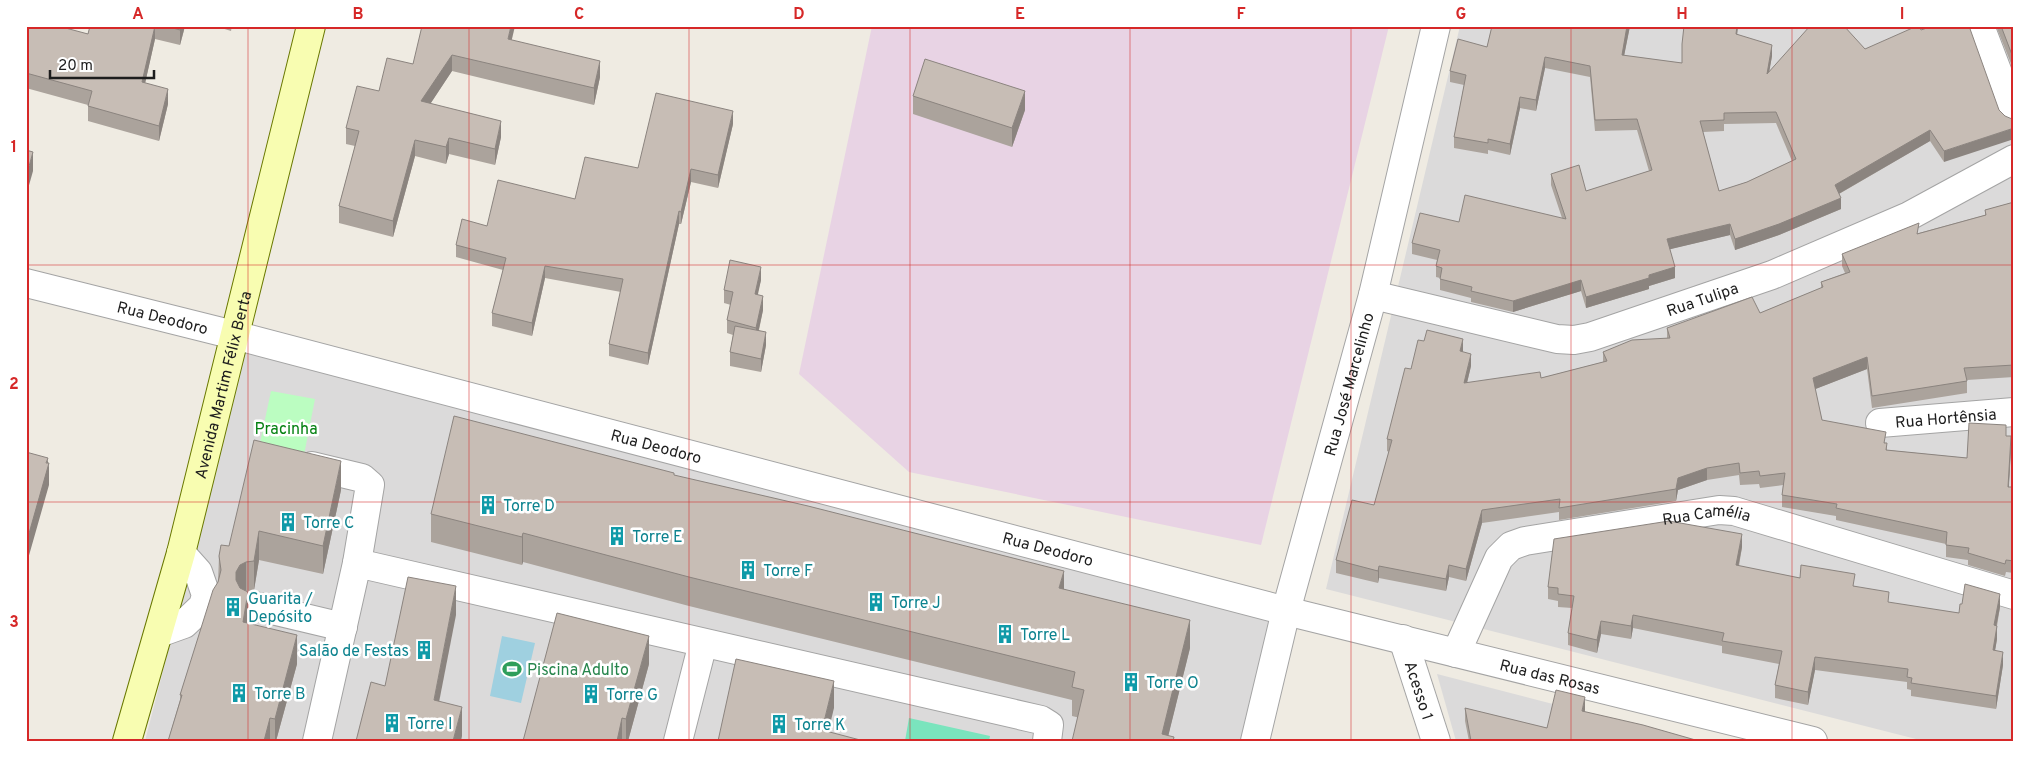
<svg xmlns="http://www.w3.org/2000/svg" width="2040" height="767" viewBox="0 0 2040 767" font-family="Overpass,sans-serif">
  <rect width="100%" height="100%" fill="#efebe2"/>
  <g fill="#dbdada">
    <polygon points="1460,26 1806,26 1812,28 1829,26 2014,26 2014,741 1924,741 1326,589"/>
    <polygon points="245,353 1270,619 1242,741 145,741"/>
    <polygon points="1437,674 1695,741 1456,741"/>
  </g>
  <polygon fill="#e8d3e4" points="872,26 1389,26 1261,545 909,472 799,374"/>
  <polygon fill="#bbfdc1" points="271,391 315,399 302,465 257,457"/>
  <polygon fill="#7ae4bd" points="909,718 990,736 989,741 905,741"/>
  <polygon fill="#9fd0e0" points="502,636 535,643 521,703 490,696"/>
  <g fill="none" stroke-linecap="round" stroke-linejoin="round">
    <g stroke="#a4a4a4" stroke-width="30">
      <g id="street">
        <polyline points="1980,26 2014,115"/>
        <path id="s1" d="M26 283 234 335 1286 611 1813 741"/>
        <path id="s2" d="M1373 295 1557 339 1574 340 1590 337 1772 275 1909 216 2014 159"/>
        <path id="s3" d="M1880 423 2014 412"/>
        <polyline points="312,466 362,478 370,485 357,563"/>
        <polyline points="251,605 343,627"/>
        <polyline points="159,633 184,624 203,606 206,595 198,572 181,553"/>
        <path id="s4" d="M1403 639 1436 741"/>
        <path id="s5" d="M1456 653 1499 558 1511 546 1525 541 1719 510 1734 511 2014 595"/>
        <polyline points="317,741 357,563 1041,720 1049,725 1047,741"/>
        <polyline points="678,741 703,643"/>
        <path id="s6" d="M1255 741 1286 611 1373 295 1436 26"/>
      </g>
    </g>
    <g stroke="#697800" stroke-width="30">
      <g id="secondary">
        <path id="s7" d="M127 741 181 553 311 26"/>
      </g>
    </g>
    <use href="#street" stroke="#fff" stroke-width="28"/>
    <use href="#secondary" stroke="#f8fdb1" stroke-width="28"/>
  </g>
  <g fill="#aba39c" fill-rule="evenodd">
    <polygon points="26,26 88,34 90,26 185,26 180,45 155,39 145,83 168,104 159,141 88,121 88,105 26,88"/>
    <polygon points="215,26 232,26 231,31"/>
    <path d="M1492 26H1630L1624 56 1682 63 1684 26H1738L1737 34 1772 56 1769 71 1865 49 1921 30 1969 26 1944 162 1930 141 1839 194 1841 209 1779 235 1735 250 1730 235 1670 249 1675 278 1649 286V289L1586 308 1581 291 1513 312 1471 302V298L1440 290V278L1436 277V266L1437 260 1412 254V243L1459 222 1562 218 1551 185V174L1586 191 1649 171 1637 130 1595 131 1590 77 1545 68 1536 111 1520 108 1510 155 1488 150V154L1454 148V137L1464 85 1450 82V71L1487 47ZM1776 123 1792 161 1747 182 1719 191 1703 132 1724 131V124Z"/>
    <polygon points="1996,26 2014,26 2014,71"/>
    <polygon points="512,40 600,77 594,105 452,71 430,104 501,137 495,165 449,154 446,164 415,156 393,237 339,223 339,206 355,146 346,144 346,128 379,91 413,64"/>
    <polygon points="913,96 1025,110 1012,147 913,114"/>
    <polygon points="733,124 718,188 691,182 681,224 679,224 648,365 609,356 609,344 621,292 545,278 532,336 492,326 492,313 503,270 456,257 456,245 487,226 575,199"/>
    <polygon points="2014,202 2014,377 1967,380 1967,393 1872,408 1867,369 1815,389 1822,420 1886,443 1887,450 1967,458 2006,436 2011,448 2009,487 2014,487 2014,573 2006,572 2005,576 1968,565 1968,560 1946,557 1946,544 1836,520 1836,516 1782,507 1782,495 1783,485 1760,488 1759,484 1740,485 1739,475 1707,480 1678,490 1676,501 1559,520 1559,512 1482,523 1466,581 1449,577 1446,591 1379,578 1378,583 1336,573 1336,560 1374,505 1389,452 1387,451 1387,439 1411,369 1471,366 1467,383 1541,378 1603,362 1603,352 1667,338 1667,328 1760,313 1821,288 1821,282 1845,273 1842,266 1842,254 1985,215 1985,210"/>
    <polygon points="761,280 757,295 763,310 759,330 766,345 761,372 730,366 730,352 733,335 727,333 727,320 731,305 724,303 724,290"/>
    <polygon points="674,476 1064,589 1190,648 1168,736 1174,741 1072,716 1072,700 689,606 523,562 522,565 431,542 431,514"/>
    <polygon points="341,490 323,574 259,560 254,590 246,591 248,620 248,624 297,664 276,741 168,741 180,700 180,695 218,582 219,556 229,546"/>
    <polygon points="1742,547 1739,566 1800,578 1855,586 1889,603 1959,613 2000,607 1997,626 1997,639 1995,650 2003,665 1996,709 1911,696 1911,690 1907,689 1907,682 1815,670 1808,705 1775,698 1775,685 1779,664 1722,653 1722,646 1633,628 1631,639 1601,634 1597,653 1568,645 1568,633 1572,608 1558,607 1558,601 1548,599 1548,587"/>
    <polygon points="649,664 628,741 523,741"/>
    <polygon points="1465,708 1547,728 1585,710 1585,712 1699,741 1469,741 1465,721"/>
  </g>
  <g fill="#8b847f">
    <polygon points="155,26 155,39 142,97 142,82"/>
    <polygon points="180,26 185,26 180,45"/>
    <polygon points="511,26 515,26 508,56 508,39"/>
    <polygon points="1627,26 1630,26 1622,66 1622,55"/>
    <polygon points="1737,26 1738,26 1736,45 1736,34"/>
    <polygon points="1772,45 1772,56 1767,85 1767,74"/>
    <polygon points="452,55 452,71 421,118 421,101"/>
    <polygon points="1545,57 1545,68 1536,111 1536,100"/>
    <polygon points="600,61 600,77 594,105 594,88"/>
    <polygon points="168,89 168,104 159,141 159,126"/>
    <polygon points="1025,91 1025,110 1012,147 1012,128"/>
    <polygon points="1520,97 1520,108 1510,155 1510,144"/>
    <polygon points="733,111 733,124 718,188 718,175"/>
    <polygon points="501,121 501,137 495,165 495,149"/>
    <polygon points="2014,128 2014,139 1944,162 1944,151"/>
    <polygon points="1930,130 1930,141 1835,196 1835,185"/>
    <polygon points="449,138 449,154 446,164 446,147"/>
    <polygon points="415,140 415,156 393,237 393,221"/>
    <polygon points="33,152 33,171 26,196 26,177"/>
    <polygon points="691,169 691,182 681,224 681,212"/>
    <polygon points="1841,198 1841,209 1779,235 1735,250 1735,239"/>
    <polygon points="679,211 679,224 648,365 648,353"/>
    <polygon points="1730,224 1730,235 1667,250 1667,239"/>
    <polygon points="545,266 545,278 532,336 532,323"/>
    <polygon points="761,267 761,280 755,308 755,294"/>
    <polygon points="1675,267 1675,278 1649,286 1649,289 1586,308 1586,297 1649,275"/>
    <polygon points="1581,280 1581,291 1513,312 1513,301"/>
    <polygon points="763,296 763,310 756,342 756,328"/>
    <polygon points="766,332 766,345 761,372 761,359"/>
    <polygon points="1463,339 1463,352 1460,351"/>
    <polygon points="1471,354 1471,366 1464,395 1464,383"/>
    <polygon points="1867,357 1867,369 1813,390 1813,378"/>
    <polygon points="2011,436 2011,448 2008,499 2008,487"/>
    <polygon points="48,458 48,467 49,463 49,485 26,566 26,544"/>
    <polygon points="341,461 341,490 323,574 323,546"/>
    <polygon points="1707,468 1707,480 1678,490 1676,501 1676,489 1678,478"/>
    <polygon points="1482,510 1482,523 1466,581 1466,569"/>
    <polygon points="259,531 259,560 254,590 254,561"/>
    <polygon points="523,533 523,562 522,565 522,537"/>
    <polygon points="1742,534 1742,547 1736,578 1736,565"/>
    <polygon points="246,562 246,590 240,594 236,601 236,572 240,565"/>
    <polygon points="1449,565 1449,577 1446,591 1446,579"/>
    <polygon points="1379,566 1379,578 1378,583 1378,571"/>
    <polygon points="1064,571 1064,600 1059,588"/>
    <polygon points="456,586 456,615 434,728 434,700"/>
    <polygon points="248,592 248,620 243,651 243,622"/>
    <polygon points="2000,594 2000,607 1994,638 1994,625"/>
    <polygon points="1633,615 1633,628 1631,639 1631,626"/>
    <polygon points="1190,620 1190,648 1167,741 1162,734"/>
    <polygon points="1601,621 1601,634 1597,653 1597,640"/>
    <polygon points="1997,626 1997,639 1993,663 1993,650"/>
    <polygon points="297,635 297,664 276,741 275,741 275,719"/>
    <polygon points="649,636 649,664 628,741 626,741 626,719"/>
    <polygon points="2003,652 2003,665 1996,709 1996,696"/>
    <polygon points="1815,657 1815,670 1808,705 1808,692"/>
    <polygon points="834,681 834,708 826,741 822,730"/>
    <polygon points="1585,697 1585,710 1582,724 1582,711"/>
    <polygon points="462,707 462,736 461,741 453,741"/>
    <polygon points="270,718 270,741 264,741"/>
    <polygon points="622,718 622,741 617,741"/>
  </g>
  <g fill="#c7bdb5" stroke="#8b847f" fill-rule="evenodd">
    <polygon points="26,26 58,26 88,34 90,26 155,26 142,82 168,89 159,126 88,106 92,91 26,73"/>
    <polygon points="166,26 180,26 180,30"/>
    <polygon points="422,26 511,26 508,39 600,61 594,88 452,55 421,101 501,121 495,149 449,138 446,147 415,140 393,221 339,206 359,131 346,128 357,86 379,91 387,58 413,64"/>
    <path d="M1492 26H1627L1622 55 1682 63V44L1684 26H1737L1736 34 1772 45 1767 74 1810 26H1844L1865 49 1917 26H1919L1921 30 1933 26H1969L1999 110 2005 116 2012 119H2014V128L1944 151 1930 130 1835 185 1841 198 1779 224 1735 239 1730 224 1667 239 1675 267 1649 275V278L1586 297 1581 280 1513 301 1471 291 1472 287 1440 279 1442 268 1436 266 1440 250 1412 243 1420 213 1459 222 1465 195 1566 219 1551 174 1579 165 1586 191 1652 170 1637 119 1595 120 1590 66 1545 57 1536 100 1520 97 1510 144 1488 139V143L1454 137 1466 75 1450 71 1458 39 1487 47ZM1776 112 1796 159 1747 182 1719 191 1700 121 1724 120V113Z"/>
    <polygon points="2001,26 2014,26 2014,60"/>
    <polygon points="925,59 1025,91 1012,128 913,96"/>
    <polygon points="656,93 733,111 718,175 691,169 681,212 679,211 648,353 609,344 623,279 545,266 532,323 492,313 506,258 456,245 462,219 487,226 498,180 575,199 585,157 638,168"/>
    <polygon points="26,150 33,152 26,177"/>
    <polygon points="2014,202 2014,365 1964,368 1967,381 1872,396 1867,357 1813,378 1822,420 1886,432 1884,443 1887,443 1886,450 1967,458 1969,423 2006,425 2006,436 2011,436 2008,487 2014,487 2014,561 2006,560 2005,564 1968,553 1969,548 1946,545 1947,532 1836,508 1837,504 1782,495 1785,473 1760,476 1759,471 1740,473 1739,463 1707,468 1678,478 1676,489 1559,508 1560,499 1482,510 1466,569 1449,565 1446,579 1379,566 1378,571 1336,560 1352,500 1374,505 1392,440 1387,439 1405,368 1411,369 1418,340 1424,341 1427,330 1463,339 1460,351 1471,354 1464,383 1540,372 1541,378 1607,361 1603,352 1632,340 1670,338 1667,328 1752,297 1760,313 1823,287 1821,282 1850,272 1842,254 1919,223 1917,234 1986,215 1985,210"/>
    <polygon points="730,260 761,267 755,294 763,296 756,328 727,320 733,292 724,290"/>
    <polygon points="735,326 766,332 761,359 730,352"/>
    <polygon points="454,416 674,473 674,475 808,506 1064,571 1059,588 1190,620 1162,734 1174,737 1173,741 1072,741 1084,690 1072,687 1075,672 689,577 523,533 522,537 431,514"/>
    <polygon points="254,440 341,461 323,546 259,531 254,561 246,562 240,565 236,572 236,580 240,588 248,592 243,622 297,635 275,719 270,718 264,741 168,741 182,695 180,695 213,590 218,582 221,570 219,556 221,545 229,546"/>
    <polygon points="26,452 48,458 46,463 49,463 26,544"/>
    <polygon points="1669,521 1742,534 1736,565 1800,578 1801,565 1855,574 1853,586 1889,592 1888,602 1959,613 1960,604 1962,604 1965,584 2000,594 1994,625 1997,626 1993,650 2003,652 1996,696 1911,683 1912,678 1907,677 1908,669 1815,657 1808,692 1775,685 1782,651 1722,641 1724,633 1633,615 1631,626 1601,621 1597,640 1568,633 1574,596 1558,594 1558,588 1548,587 1554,539"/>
    <polygon points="408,577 456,586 434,700 462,707 453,741 356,741 371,682 385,686"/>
    <polygon points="557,613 649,636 626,719 622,718 617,741 523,741"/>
    <polygon points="736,659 834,681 822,730 864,741 718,741"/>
    <polygon points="1556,690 1585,697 1582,711 1643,725 1699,741 1471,741 1465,708 1547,728"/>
  </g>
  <path fill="none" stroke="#d62828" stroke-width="1" stroke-opacity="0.55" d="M248 26V741M469 26V741M689 26V741M910 26V741M1130 26V741M1351 26V741M1571 26V741M1792 26V741M26 265H2014M26 502H2014"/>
  <defs>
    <g id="building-bare" transform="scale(1.5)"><path d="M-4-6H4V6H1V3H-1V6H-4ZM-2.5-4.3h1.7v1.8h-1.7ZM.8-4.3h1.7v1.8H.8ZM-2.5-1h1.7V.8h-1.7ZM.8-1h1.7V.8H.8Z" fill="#0f9aa8" stroke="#fff" stroke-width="2.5" paint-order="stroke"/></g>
    <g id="stadium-bare" transform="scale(1.5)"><path d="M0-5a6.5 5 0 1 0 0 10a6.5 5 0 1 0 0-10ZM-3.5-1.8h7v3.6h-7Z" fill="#2e9e5b" stroke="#fff" stroke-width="2.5" paint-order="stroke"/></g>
  </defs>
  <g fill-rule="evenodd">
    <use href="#building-bare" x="488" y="505"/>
    <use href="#building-bare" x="288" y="522"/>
    <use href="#building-bare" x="617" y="536"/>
    <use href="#building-bare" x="748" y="570"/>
    <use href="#building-bare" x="876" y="602"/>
    <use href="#building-bare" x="233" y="607"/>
    <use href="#building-bare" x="1005" y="634"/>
    <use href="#building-bare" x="424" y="650"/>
    <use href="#stadium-bare" x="512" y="669"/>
    <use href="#building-bare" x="1131" y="682"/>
    <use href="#building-bare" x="239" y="693"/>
    <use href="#building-bare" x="591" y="694"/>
    <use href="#building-bare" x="392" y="723"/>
    <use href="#building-bare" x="779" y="724"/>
  </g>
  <g text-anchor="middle" stroke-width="5" stroke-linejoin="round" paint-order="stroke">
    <g font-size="16" fill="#1d1d1d" stroke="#fff">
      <text dy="6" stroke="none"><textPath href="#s2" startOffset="341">Rua Tulipa</textPath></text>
      <text dy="6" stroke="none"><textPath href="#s1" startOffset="141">Rua Deodoro</textPath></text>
      <text dy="6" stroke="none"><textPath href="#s7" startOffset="369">Avenida Martim Félix Berta</textPath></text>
      <text dy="6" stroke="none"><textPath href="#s6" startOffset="369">Rua José Marcelinho</textPath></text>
      <text dy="6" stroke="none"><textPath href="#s3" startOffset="66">Rua Hortênsia</textPath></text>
      <text dy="6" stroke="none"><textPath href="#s1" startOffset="651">Rua Deodoro</textPath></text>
      <text dy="6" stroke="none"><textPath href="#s5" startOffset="320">Rua Camélia</textPath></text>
      <text dy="6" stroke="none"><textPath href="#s1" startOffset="1056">Rua Deodoro</textPath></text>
      <text dy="6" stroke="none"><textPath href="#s1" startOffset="1574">Rua das Rosas</textPath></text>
      <text dy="6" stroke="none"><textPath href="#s4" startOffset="54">Acesso 1</textPath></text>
    </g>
    <g font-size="16" fill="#048111" stroke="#fff">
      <text x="286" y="434">Pracinha</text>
    </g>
    <g font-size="16" fill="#0d838f" stroke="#fff" text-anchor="start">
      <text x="503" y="511">Torre D</text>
      <text x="303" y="528">Torre C</text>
      <text x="632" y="542">Torre E</text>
      <text x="763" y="576">Torre F</text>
      <text x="248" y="604">Guarita /<tspan x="248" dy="18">Depósito</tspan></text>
      <text x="891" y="608">Torre J</text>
      <text x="1020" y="640">Torre L</text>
      <text x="409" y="656" text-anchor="end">Salão de Festas</text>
      <text x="1146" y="688">Torre O</text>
      <text x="254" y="699">Torre B</text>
      <text x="606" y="700">Torre G</text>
      <text x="407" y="729">Torre I</text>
      <text x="794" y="730">Torre K</text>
    </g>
    <g font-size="16" fill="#27864d" stroke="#fff" text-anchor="start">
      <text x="527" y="675">Piscina Adulto</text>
    </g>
  </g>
  <rect width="2040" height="767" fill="none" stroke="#ffffff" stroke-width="55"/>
  <path d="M50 70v8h104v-8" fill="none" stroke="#1d1d1d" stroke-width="2.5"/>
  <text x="58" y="70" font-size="15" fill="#1d1d1d" stroke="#ffffff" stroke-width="4" paint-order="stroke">20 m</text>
  <rect x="28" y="28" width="1984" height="712" fill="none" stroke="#d62828" stroke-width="2"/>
  <g font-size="16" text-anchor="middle" font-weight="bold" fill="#d62828">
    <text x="138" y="19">A</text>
    <text x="358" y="19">B</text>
    <text x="579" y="19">C</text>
    <text x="799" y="19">D</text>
    <text x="1020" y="19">E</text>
    <text x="1241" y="19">F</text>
    <text x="1461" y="19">G</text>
    <text x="1682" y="19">H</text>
    <text x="1902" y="19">I</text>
    <text x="14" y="152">1</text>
    <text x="14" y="389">2</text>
    <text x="14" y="627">3</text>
  </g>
</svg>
